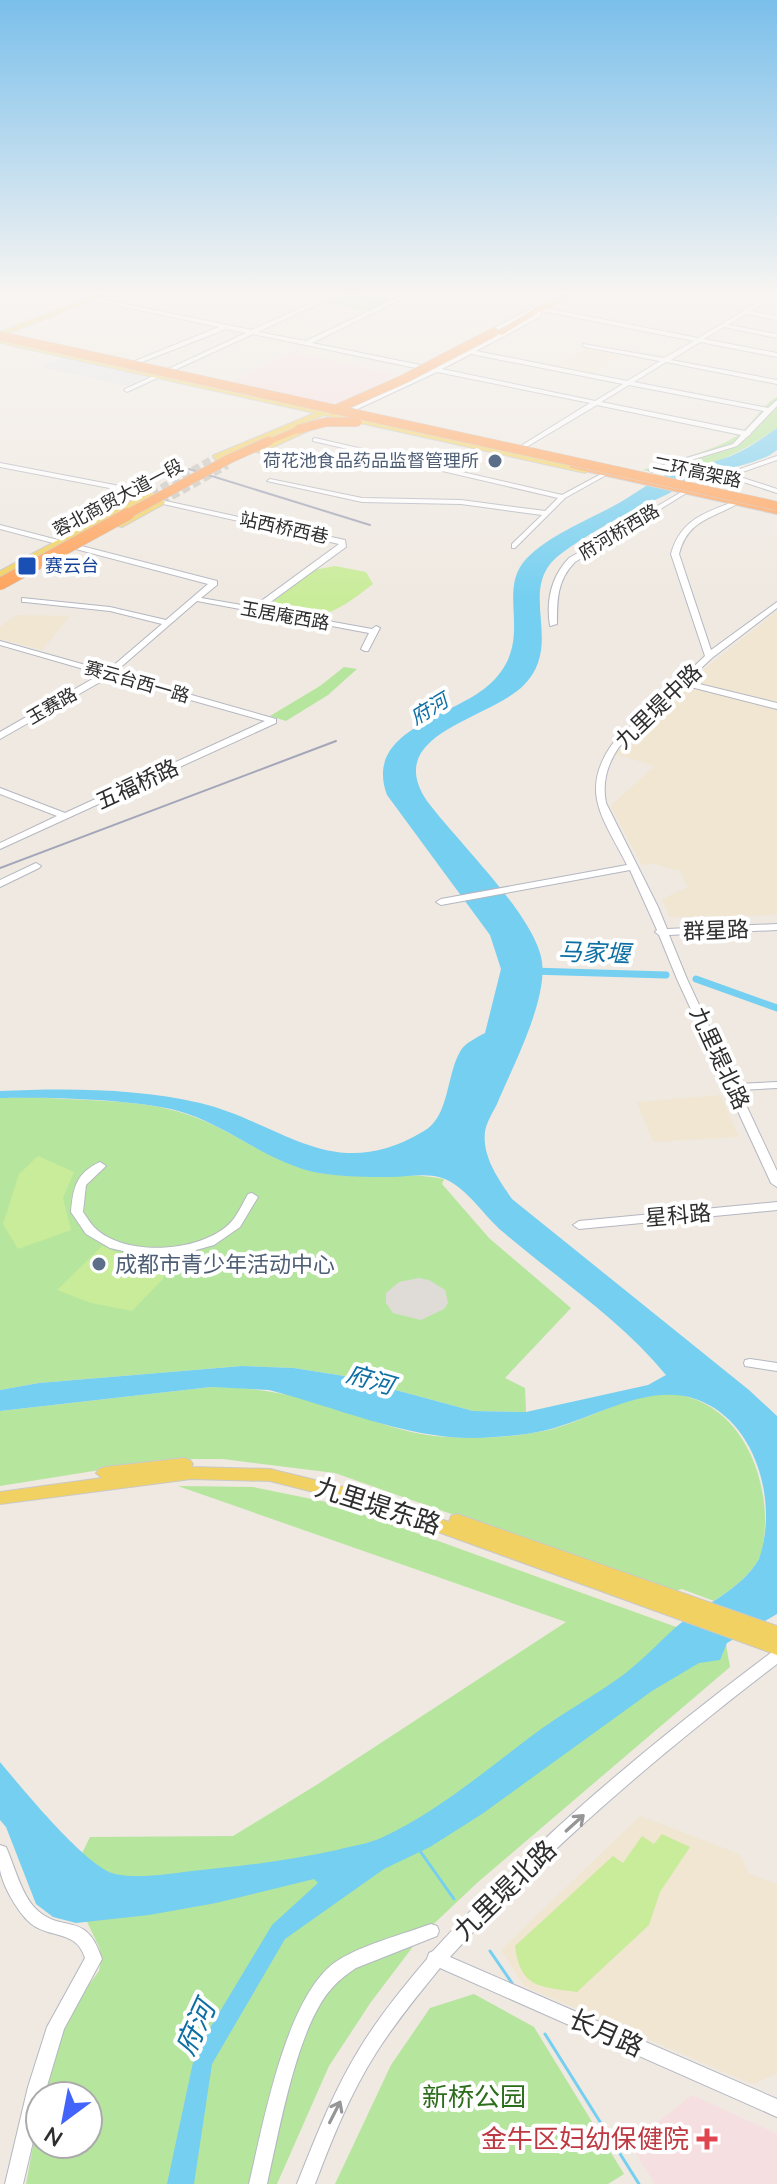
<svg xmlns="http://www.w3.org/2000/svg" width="777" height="2184" viewBox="0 0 777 2184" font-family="'Nunito Sans','Noto Sans SC',sans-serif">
  <rect width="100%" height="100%" fill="#efe9e1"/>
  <polygon fill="#e3e1e8" points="66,356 150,375 126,386 41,367"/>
  <g fill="#f0e6d1">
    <polygon points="285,321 331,330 311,340 268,333 266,330"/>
    <polygon points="593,348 625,355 592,374 556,365 584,349"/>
    <polygon points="777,611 777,915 670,917 662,899 688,887 680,871 654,864 642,865 610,806 655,766 615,754 692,679"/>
    <polygon points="16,615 70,616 42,650 0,639 0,627"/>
    <polygon points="720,1095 739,1137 653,1142 637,1102"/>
    <polygon points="640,1816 740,1854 749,1874 777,1884 777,2074 752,2084 524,1986 501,1950"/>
  </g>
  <g fill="#f5dfe0">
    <polygon points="291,352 397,374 343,402 327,404 230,383"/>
    <polygon points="692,2095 777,2134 777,2184 655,2184 630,2144"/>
  </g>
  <g fill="#b6e59e">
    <polygon points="348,293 392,299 366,311 325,303"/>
    <path d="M777 397V428C740 454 688 481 642 470 673 460 709 453 737 436 753 425 759 407 777 397Z"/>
    <polygon points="344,667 357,669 328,695 286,721 270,716 320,686"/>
    <path d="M35 1097C81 1101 132 1099 176 1111 226 1124 265 1161 316 1172 358 1181 402 1170 444 1179L442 1184 489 1238 571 1308 505 1378 525 1388 526 1412 473 1411 344 1376 294 1368 242 1366 39 1383 0 1390V1098Z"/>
    <path d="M211 1387C255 1387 294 1394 336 1408 368 1418 402 1433 435 1436 472 1439 508 1438 544 1431 584 1423 633 1390 672 1394 745 1401 777 1490 761 1555 751 1575 732 1589 714 1601L682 1589 672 1592 335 1473 223 1459H168L0 1486V1411Z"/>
    <polygon points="178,1486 253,1487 336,1504 726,1645 730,1667 478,1882 421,1936 371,2002 329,2066 277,2184 26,2184 40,2108 40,2144 88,2144 88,2096 42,2096 53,2052 83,1993 99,1971 101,1960 100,1949 68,1882 90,1837 233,1836 318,1784 566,1622"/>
    <polygon points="474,1994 534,2027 624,2174 608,2184 335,2184 391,2065 430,2008"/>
  </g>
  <g fill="#c9ec9a">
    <path d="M335 566 366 572 373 584C347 604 327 621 292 615 282 613 276 612 270 604L314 570Z"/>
    <polygon points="38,1156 74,1172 63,1198 71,1230 18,1249 3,1224 19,1174"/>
    <polygon points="102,1246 134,1260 162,1261 164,1278 132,1311 91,1303 57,1290"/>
    <path d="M662 1834 690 1847 660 1892 649 1925 577 1992C540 1987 520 1988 515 1946L613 1856 623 1863 642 1836 654 1844Z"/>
  </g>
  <polygon fill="#dfdcd8" points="419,1278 429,1280 445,1290 448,1303 444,1309 421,1320 393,1313 386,1303 386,1293 399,1282"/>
  <path fill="#75cff0" d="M777 428V450L770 455C744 468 715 469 688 481 681 484 675 490 668 494 632 510 593 530 562 553 513 588 567 643 523 686 486 721 382 734 427 801 457 841 526 907 540 953 553 992 512 1067 497 1104 493 1112 486 1123 485 1132 482 1157 499 1180 512 1199L749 1390 777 1416V1614L727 1643 720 1660 699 1663 652 1691 482 1814 430 1847 384 1869 285 1939 212 2064 194 2184H167L195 2053 272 1925 318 1883 314 1879 216 1903 149 1915 76 1923 53 1917 36 1904 6 1827 0 1820V1762C21 1787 87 1868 115 1874 141 1879 167 1874 192 1871 241 1866 288 1861 337 1850 351 1846 368 1844 381 1838 438 1812 491 1766 541 1729 566 1711 594 1696 619 1678 640 1663 657 1644 676 1627 704 1604 740 1591 759 1559 777 1507 760 1433 709 1405 656 1376 600 1417 547 1430 530 1434 511 1436 494 1437 420 1445 340 1408 269 1390L211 1387 0 1411V1390L39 1383 242 1366 294 1368 344 1376 473 1411 526 1412 648 1385 666 1375C620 1319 558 1279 503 1232 484 1216 468 1189 445 1179 428 1172 409 1177 391 1177 367 1177 342 1177 319 1173 266 1163 226 1123 175 1110 127 1099 50 1097 0 1098V1091C64 1088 137 1088 200 1103 283 1123 333 1186 424 1131 450 1116 446 1074 461 1050 465 1043 478 1037 485 1033L501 969 490 935 387 795C362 728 459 716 492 682 536 639 495 593 526 559 550 534 589 520 619 503 635 494 650 482 666 475 685 468 706 465 725 458 744 452 761 439 777 428Z"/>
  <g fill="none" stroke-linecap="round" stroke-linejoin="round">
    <g stroke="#75cff0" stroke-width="3">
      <polyline points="420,1851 454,1899"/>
      <polyline points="490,1951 512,1983"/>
      <polyline points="545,2034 639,2184"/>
    </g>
    <g stroke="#75cff0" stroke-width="7">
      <polyline points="531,971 666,975"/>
      <polyline points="696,979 777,1008"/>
    </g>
    <g stroke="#c8c4bd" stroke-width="8" stroke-dasharray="8 4" stroke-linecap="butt">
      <polyline points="151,494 217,457"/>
      <polyline points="161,502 227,465"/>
    </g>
    <g stroke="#b4b7c1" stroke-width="2">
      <g id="minor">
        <polygon points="56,293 67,293 85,297 82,299"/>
        <path d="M334 293H341L258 332 306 341 407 293H414L312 343 435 368 535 315 537 309 540 307 698 338 773 293H777V295L750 311 777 316V320L746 314 728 325 777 334V338L724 327 704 339 777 353V357L700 342 671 360 777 380V384L666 362 634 382 768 408 777 400V406L751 433 750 435 748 436 737 446 652 472 649 470 650 469 733 444 741 435 597 405 513 455 510 453 511 452 590 403 437 372 349 413 347 412V410L430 371 253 334 127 392 124 390 125 389 246 333 226 329 132 366 129 364 130 363 219 327 87 299 90 297 252 330ZM542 311 694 341 664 358 583 344V346L585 347 660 361 627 381 476 351 540 317ZM471 354 623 384 595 401 442 369ZM629 385 764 411 745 431 601 402Z"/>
        <polygon points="532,308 537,309 486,336 481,335"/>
        <polygon points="315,438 562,495 603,473 608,474 565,498 515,548 512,548 512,544 542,515 461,504 362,502 267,481 270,479 362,498 461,500 545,511 558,498 313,441 313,439"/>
        <polygon points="777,456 777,460 734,475 777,489 777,493 728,477 695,488 692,486"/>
        <polygon points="0,463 151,492 154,494 151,496 0,467"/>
        <path d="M683 491 688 492 575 562C557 580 557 600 557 624L550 626C546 601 551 577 569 558Z"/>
        <polygon points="161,500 345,540 346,547 261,609 372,629 376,626 380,628 368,651 365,651 361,649 369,633 197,601 114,673 276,719 276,723 0,849 0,843 57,816 0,794 0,788 65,813 265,721 109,677 0,739 0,732 101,674 0,645 0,641 107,671 162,624 110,611 25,602 22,602 22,598 110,607 166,620 208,584 0,529 0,525 217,581 217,585 201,598 253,607 339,544 159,503 157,502"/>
        <path d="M733 502 739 503C712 519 688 519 679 554L711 650 777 602V608L712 658 687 681 777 703V709L683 685 619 747C607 765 602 782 606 803L658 907 667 929 777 924V930L669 935 687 979 736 1084 777 1082V1088L739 1090 777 1171V1187L771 1183 677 979 659 935 655 932 657 930 630 870 441 905 436 902 441 899 627 865C604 819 578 792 613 743L705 656 671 554C680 521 703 513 733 502Z"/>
        <polygon points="36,863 41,866 39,868 0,887 0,880"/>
        <path d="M100 1162 106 1166 86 1185 83 1212C87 1217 90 1223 94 1227 124 1258 204 1253 232 1221 238 1214 243 1203 248 1194L252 1193 258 1197 240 1227 214 1245 178 1255 145 1256 110 1248 86 1234 71 1212C73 1188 76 1173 100 1162Z"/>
        <polygon points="777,1202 777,1210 579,1229 573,1225 579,1221"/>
        <polygon points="750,1359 777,1363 777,1371 745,1366 744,1363 745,1360"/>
        <path d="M777 1650V1664C661 1753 548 1848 450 1957L777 2099V2117L440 1968C417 1996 395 2023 376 2053 350 2094 332 2139 315 2184H297C316 2136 335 2087 363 2043 382 2013 404 1986 427 1959L429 1953 433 1951C534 1840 652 1742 772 1652Z"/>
        <path d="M0 1845 6 1847C14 1865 22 1896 36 1909 63 1935 86 1909 102 1959L64 2029 44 2096H40V2112L23 2184H5L28 2087 47 2027 85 1958C77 1932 56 1938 36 1927 21 1919 3 1887 0 1870 0 1862 0 1853 0 1845Z"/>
        <path d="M431 1924 437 1926 439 1931 437 1936 356 1968C347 1974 339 1980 332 1988 297 2026 279 2132 267 2184H249C263 2125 285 2000 334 1963 360 1945 401 1935 431 1924Z"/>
      </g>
    </g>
    <g stroke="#c9c9c9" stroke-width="2">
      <g id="major">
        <polygon points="101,293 110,293 0,337 0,332"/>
        <polygon points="566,293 575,293 543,311 536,309"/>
        <polygon points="0,339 585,467 589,470 585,473 324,415 217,460 213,457 214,455 315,413 0,343"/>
        <polygon points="312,424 319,426 260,453 253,451"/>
        <polygon points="148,492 155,494 0,578 0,571"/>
        <polygon points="161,499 165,502 164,504 122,527 114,525"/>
        <polygon points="184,1458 190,1460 193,1464 191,1467 270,1469 364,1492 449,1522 451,1516 457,1514 463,1516 777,1626 777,1640 775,1640 777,1640 777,1655 361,1504 270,1481 191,1479 0,1504 0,1492 102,1478 96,1473 99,1469 105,1467"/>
      </g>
    </g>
    <g stroke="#c9c9c9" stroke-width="2">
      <g id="highway">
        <polygon points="537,307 544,309 502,335 495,333"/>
        <polygon points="299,426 304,429 302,431 272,443 264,441"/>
        <polygon points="574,463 777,510 777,514 571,468 569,466"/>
      </g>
    </g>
    <use href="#minor" fill="#fff" fill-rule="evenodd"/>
    <use href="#major" fill="#f2d163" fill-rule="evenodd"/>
    <use href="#highway" fill="#ffa35c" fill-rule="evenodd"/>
    <g stroke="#a3a6b8" stroke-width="2">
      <polyline points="189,469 370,525"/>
      <polyline points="0,868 336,741"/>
    </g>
    <g stroke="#c9c9c9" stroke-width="10" stroke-linecap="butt">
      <g id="highway-bridge-far1">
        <polyline points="0,336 777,506"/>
        <polyline points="334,410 404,379 494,332"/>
        <polyline points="299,429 326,422 357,422"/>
        <polyline points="124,516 229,459 269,441"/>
      </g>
    </g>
    <g stroke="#c9c9c9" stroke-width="13" stroke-linecap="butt">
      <polyline id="highway-bridge" points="0,584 128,514"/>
    </g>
    <use href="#highway-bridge-far1" stroke="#ffa35c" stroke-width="9"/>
    <use href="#highway-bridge" stroke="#ffa35c" stroke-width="12"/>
  </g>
  <defs><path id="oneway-shaft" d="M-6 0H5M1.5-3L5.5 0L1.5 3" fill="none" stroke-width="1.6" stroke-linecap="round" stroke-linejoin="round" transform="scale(2)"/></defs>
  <g stroke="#969696">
    <use href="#oneway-shaft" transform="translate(575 1823) rotate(-42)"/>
    <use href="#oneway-shaft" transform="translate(335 2112) rotate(-63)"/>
  </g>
  <linearGradient id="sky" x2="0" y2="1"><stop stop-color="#7abfeb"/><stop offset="0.49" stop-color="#f8f5f2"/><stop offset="1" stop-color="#f8f5f2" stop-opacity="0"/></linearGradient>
  <rect width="777" height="598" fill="url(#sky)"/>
  <g fill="#5c6f8a" stroke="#fff" stroke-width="3">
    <circle cx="495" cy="461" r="8"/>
    <circle cx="99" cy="1264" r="8"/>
  </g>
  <rect fill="#1a4fb4" stroke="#fff" stroke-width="3" x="17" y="556" width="20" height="20" rx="4"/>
  <path fill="#e0444e" stroke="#fff" stroke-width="3" d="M703 2127h8v8h8v8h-8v8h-8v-8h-8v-8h8z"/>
  <g text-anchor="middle" stroke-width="8" stroke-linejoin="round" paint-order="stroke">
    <g font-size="18" fill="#4e5e75" stroke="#fff" text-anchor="end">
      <text x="479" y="467">荷花池食品药品监督管理所</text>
    </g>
    <g font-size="18" fill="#2e2e2e" stroke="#fff">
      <text transform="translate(697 472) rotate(12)" y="6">二环高架路</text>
      <text transform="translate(118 498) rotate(-28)" y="6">蓉北商贸大道一段</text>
      <text transform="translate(284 528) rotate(12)" y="6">站西桥西巷</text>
      <text transform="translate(619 532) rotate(-31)" y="6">府河桥西路</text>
      <text transform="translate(285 616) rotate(10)" y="6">玉居庵西路</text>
      <text transform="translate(137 682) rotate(16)" y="6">赛云台西一路</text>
      <text transform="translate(52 706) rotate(-30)" y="6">玉赛路</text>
    </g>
    <g font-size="18" fill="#164399" stroke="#fff" text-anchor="start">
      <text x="45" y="572">赛云台</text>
    </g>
    <g font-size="20" font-style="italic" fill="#0d6fa3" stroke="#fff">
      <text transform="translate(429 709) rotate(-31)" y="7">府河</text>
    </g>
    <g font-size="22" fill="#2e2e2e" stroke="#fff">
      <text transform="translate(658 706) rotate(-44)" y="8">九里堤中路</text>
      <text transform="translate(137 784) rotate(-25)" y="8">五福桥路</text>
      <text transform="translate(716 930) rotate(-2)" y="8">群星路</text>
      <text transform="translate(720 1058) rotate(65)" y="8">九里堤北路</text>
      <text transform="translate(678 1215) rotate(-5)" y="8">星科路</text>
    </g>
    <g font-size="22" fill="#4e5e75" stroke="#fff" text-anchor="start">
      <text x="115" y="1272">成都市青少年活动中心</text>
    </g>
    <g font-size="24" font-style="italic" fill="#0d6fa3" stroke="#fff">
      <text transform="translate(594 953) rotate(2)" y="8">马家堰</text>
      <text transform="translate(370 1380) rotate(16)" y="8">府河</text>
    </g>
    <g font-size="26" fill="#2e2e2e" stroke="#fff">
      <text transform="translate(378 1506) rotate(18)" y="9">九里堤东路</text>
      <text transform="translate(505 1890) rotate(-44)" y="9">九里堤北路</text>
      <text transform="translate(606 2033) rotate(24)" y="9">长月路</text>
    </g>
    <g font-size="26" fill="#2c6e1b" stroke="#fff">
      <text x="474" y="2106">新桥公园</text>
    </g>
    <g font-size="26" fill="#be3a42" stroke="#fff" text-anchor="end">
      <text x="689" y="2148">金牛区妇幼保健院</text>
    </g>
    <g font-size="28" font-style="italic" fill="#0d6fa3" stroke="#fff">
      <text transform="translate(195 2028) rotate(-65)" y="10">府河</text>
    </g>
  </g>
  <g transform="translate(64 2120) rotate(212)"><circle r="38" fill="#ffffff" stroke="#ababab" stroke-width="2"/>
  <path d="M0-6L14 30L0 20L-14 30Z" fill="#4264fb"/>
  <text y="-12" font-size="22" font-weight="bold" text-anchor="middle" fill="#2e2e2e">N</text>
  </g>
</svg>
